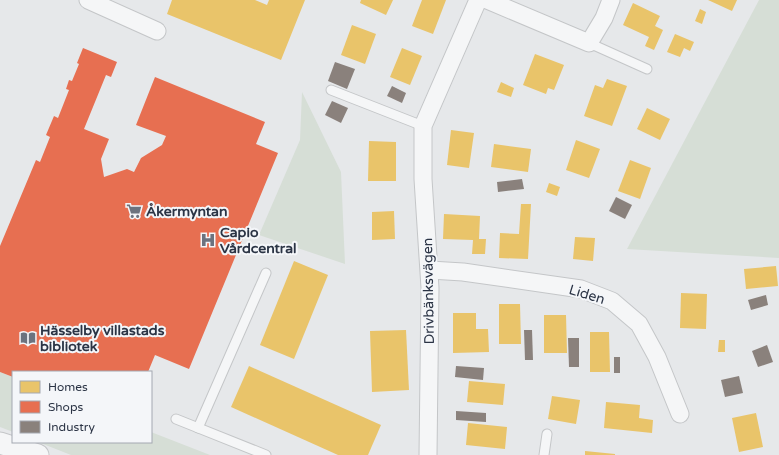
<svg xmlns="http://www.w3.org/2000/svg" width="779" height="455" viewBox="0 0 779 455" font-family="'Varela Round',sans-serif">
  <rect width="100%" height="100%" fill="#e6e8ea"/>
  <g fill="#d6ded6">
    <polygon points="759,0 779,0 779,258 627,249"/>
    <polygon points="302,92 341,172 345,264 259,235 300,140"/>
    <polygon points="0,372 13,377 13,432 0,427"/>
    <polygon points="151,432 210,455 71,455 38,442 151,442"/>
  </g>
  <g fill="#e9c46a">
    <polygon points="172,0 255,0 267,5 269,0 305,0 281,60 167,14"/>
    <polygon points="361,0 393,0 386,15 360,3"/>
    <polygon points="422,0 446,0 433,34 412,26"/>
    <polygon points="708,0 737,0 732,11"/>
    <polygon points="633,3 660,16 655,26 663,30 654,50 645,46 649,37 623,25"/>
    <polygon points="700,9 706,12 702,24 695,21"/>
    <polygon points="352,25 376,34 365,64 341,55"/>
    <polygon points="675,34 694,42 690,51 684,48 680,57 667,52"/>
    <polygon points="402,48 422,56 410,85 390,77"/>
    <polygon points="535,54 564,65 554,90 548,88 546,94 523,85"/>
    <polygon points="607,79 627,86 612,126 584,116 595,85 603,88"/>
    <polygon points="501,82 514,88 511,97 497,92"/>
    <polygon points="647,108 670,119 660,140 637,129"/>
    <polygon points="451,130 474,133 469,168 447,165"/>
    <polygon points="576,140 600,149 589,178 566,170"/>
    <polygon points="369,141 396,142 396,181 368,181"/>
    <polygon points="494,144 531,149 528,172 491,167"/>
    <polygon points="630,160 651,168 640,199 618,191"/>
    <polygon points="549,183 560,187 557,196 546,192"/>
    <polygon points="521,204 531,204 528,259 499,258 500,233 519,234"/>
    <polygon points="394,211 395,239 372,240 372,212"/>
    <polygon points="444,214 480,216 479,239 486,239 485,254 472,254 473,240 443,239"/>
    <polygon points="575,237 595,238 593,261 573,259"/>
    <polygon points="294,261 328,275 294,359 260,345"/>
    <polygon points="776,266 778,286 746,289 744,269"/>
    <polygon points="681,293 707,294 706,329 680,328"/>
    <polygon points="499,304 520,304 521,344 499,344"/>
    <polygon points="453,313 476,313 476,329 488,329 489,352 453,353"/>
    <polygon points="544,315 566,315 567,353 544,353"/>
    <polygon points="406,330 409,390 372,392 370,331"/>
    <polygon points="590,332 609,332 610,372 590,372"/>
    <polygon points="719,340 725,340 725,352 718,352"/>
    <polygon points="249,366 381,425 368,455 338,455 231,407"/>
    <polygon points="469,381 505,384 503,405 467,402"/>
    <polygon points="552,396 580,400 576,424 548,419"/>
    <polygon points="606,402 640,405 639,418 653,420 652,433 604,428"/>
    <polygon points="756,413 763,447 739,452 732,418"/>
    <polygon points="468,423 507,427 505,449 466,445"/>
    <polygon points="585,451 615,454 615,455 585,455"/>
  </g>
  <polygon fill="#e76f51" points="83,48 117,62 111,77 106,75 84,129 109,139 101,159 104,177 127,169 134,172 141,158 162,145 166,136 136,125 155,77 265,122 256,144 278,153 189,369 155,355 148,372 13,372 13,377 0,372 0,246 36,160 40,162 50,137 46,135 54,116 58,118 69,90 66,89 69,80 72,81 79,64 77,63"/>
  <g fill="#8a817c">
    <polygon points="335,62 355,69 347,89 328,81"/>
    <polygon points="392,86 406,93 402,103 387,96"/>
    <polygon points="332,101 348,108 341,123 325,115"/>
    <polygon points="522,179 524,189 498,192 497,182"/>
    <polygon points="616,197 632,205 625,219 609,211"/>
    <polygon points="766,295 768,305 751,310 748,300"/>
    <polygon points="524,330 532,330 533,360 525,360"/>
    <polygon points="568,338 579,338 579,367 569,367"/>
    <polygon points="767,345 773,362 758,367 752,351"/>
    <rect x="614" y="357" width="6" height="16"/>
    <polygon points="456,366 484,368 483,380 455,377"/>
    <polygon points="739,376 743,393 725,397 721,380"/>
    <polygon points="456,411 486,413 486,422 456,420"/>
  </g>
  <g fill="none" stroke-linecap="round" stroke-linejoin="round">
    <g stroke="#c4c6c8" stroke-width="11">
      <g id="service">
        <polyline points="589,43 647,69"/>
        <polyline points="331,90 423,126"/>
        <polyline points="176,419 266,455"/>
        <polyline points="198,428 266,273"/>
        <polyline points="544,455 547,434"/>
      </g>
    </g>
    <g stroke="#c4c6c8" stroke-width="19">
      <g id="minor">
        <polyline points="88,0 157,31"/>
        <polyline points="487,0 589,43 604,18 611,0"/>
        <polyline points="430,270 463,272 581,289 612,301 639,324 657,357 680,414"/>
        <polyline points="428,455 430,288 423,179 423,126 478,0"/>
      </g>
    </g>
    <g stroke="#c4c6c8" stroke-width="23">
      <polyline id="tertiary" points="0,443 38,455"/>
    </g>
    <use href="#service" stroke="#f5f6f7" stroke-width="9"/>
    <use href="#minor" stroke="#f5f6f7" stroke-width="17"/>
    <use href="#tertiary" stroke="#f5f6f7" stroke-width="21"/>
  </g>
  <defs>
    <g id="supermarket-bare" transform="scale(1.2)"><path d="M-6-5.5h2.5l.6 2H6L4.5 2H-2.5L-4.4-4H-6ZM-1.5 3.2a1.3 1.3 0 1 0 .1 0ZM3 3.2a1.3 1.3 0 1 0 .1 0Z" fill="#6c737f" stroke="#f4f6f9" stroke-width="2.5" paint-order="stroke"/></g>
    <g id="hospital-bare" transform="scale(1.2)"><path d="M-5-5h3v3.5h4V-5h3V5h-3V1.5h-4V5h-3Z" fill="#6c737f" stroke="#f4f6f9" stroke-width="2.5" paint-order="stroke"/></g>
    <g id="library-bare" transform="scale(1.2)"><path d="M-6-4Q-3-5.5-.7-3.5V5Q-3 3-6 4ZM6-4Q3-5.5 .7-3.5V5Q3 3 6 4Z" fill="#6c737f" stroke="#f4f6f9" stroke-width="2.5" paint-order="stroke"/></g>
  </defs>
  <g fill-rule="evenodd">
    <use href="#supermarket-bare" x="134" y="211"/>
    <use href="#hospital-bare" x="208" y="240"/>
    <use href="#library-bare" x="28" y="338"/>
  </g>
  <g text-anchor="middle" stroke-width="4" stroke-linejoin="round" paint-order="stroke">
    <g font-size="14" font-weight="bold" fill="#2b3445" stroke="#f4f6f9" text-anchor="start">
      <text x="146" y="216">Åkermyntan</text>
      <text x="220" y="237">Capio<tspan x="220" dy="16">Vårdcentral</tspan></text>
      <text x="40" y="335">Hässelby villastads<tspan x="40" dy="16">bibliotek</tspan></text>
    </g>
    <g font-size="14" fill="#2b3445" stroke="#f4f6f9">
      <text transform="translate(428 291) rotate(-91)" y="5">Drivbänksvägen</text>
      <text transform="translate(587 294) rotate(17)" y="5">Liden</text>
    </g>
  </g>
  <rect x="12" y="371" width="140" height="72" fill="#f4f6f9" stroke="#a4a8b1"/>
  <rect x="20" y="381" width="20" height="12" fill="#e9c46a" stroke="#a4a8b1"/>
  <text x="48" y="391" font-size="12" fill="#2b3445">Homes</text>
  <rect x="20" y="401" width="20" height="12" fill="#e76f51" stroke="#a4a8b1"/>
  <text x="48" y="411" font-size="12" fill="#2b3445">Shops</text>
  <rect x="20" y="421" width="20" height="12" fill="#8a817c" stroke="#a4a8b1"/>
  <text x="48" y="431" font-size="12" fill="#2b3445">Industry</text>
</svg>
